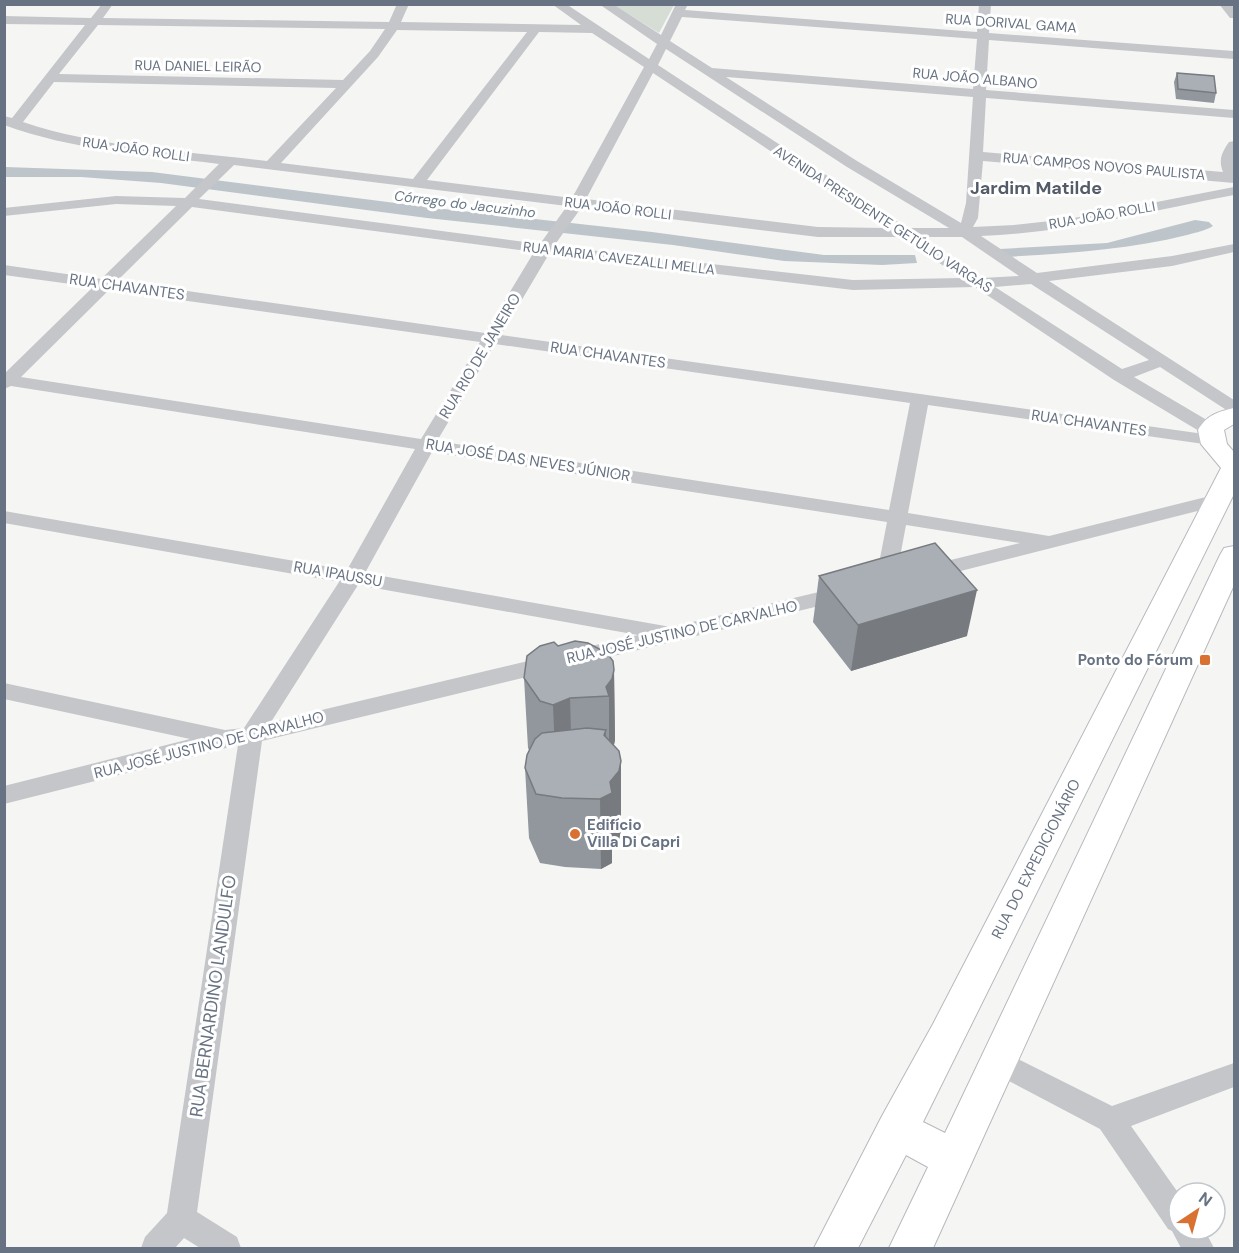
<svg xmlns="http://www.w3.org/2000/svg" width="1239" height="1253" viewBox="0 0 1239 1253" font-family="'DM Sans',sans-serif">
  <rect width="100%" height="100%" fill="#f5f6f3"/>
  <polygon fill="#d6ddd4" points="614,5 674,5 659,33"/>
  <g fill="#bdc5ca">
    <polygon points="5,167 152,172 435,208 652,232 824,255 915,255 917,263 882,265 784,261 673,245 427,218 161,183 81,177 5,177"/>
    <path d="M1195 220 1209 222 1213 226C1205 231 1197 232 1187 235 1128 250 1067 253 1006 257L1000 249 1107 243Z"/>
  </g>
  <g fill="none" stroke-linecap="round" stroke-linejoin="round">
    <g stroke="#b6b9be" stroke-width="2">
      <path id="secondary" d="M1234 408V424L1224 430 1227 444 1234 452V494L923 1122 945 1133 1220 555 1224 548 1234 546V585L933 1248H889L928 1167 906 1155 858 1248H814L882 1116 933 1024 1221 468 1201 444 1198 430C1207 415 1217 412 1234 408Z"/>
    </g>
    <g fill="#c4c6ca" fill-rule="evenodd">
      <path d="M102 4H113L103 18 389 22 397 4H409L401 22 581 25 552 4H566L649 59 657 44 599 4H613L661 35 676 4H688L685 10 977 32 979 4H991L989 33 1234 51V59L989 40 986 90 1234 110V118L986 98 983 152 1223 172C1218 160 1222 152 1229 142L1234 141V183L983 161 978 218 973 227 1014 225 1069 219 1234 187V195C1150 211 1067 233 981 236L1037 273 1172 256 1234 244V252L1172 266 1049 281 1234 400V412L1228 411 1160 367 1134 377 1217 426 1220 430 1213 435 1220 440 1217 444 1211 445 928 405 908 513 1049 536 1218 494 1225 496 1228 500 1225 504 929 579 922 577 919 572 922 567 1020 543 906 525 895 584 892 589 885 591 878 589 875 584 887 522 432 452 365 573 671 627 844 586 851 588 854 593 851 598 844 600 262 741 197 1212 237 1237 241 1248H200L184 1238 175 1248H141L145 1237 167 1213 238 745 4 804V786L190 739 4 699V683L225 730 244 728 339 582 4 523V511L347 570 415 449 11 386 4 389V374L93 287 4 275V265L101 279 176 206 116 204 4 216V208L116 196 185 198 219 164C148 155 72 150 4 125V116L12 118 85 25 4 24V16L91 18ZM682 17 977 39 973 89 712 68 670 41ZM98 25 385 29 370 51 343 80 59 74ZM397 30 527 32 413 179 281 163 378 57ZM539 32 592 33 644 67 572 198 427 180ZM666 49 847 167 949 228H907L658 65ZM653 73 886 228 818 227 586 199ZM726 77 973 97 966 203 961 223 857 161ZM54 82 336 88 267 161C186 151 100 148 23 122ZM234 165 567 206 540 244 199 199ZM192 207 534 252 485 333 117 281ZM581 208 818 237H900L962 278 853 280 554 246ZM920 237H962L1019 276 982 278ZM549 254 853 290 975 287 1114 380 1204 434 501 335ZM1031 284 1149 360 1122 369 995 287ZM109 290 480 342 421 439 21 377ZM495 344 910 403 889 510 437 441ZM358 585 638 635 271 722Z"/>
      <polygon points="1219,4 1231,4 1234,8 1234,18 1230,18"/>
      <polygon points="1000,1050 1112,1106 1234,1063 1234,1087 1131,1126 1179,1194 1179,1229 1204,1229 1214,1248 1181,1248 1172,1231 1168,1229 1100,1129 990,1071 986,1062 990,1053"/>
    </g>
    <use href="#secondary" fill="#fff" fill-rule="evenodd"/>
  </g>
  <g fill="#92969d">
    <polygon points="1177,73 1216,93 1214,103 1176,99 1174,82"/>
    <polygon points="819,576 967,636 851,671 813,622"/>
    <polygon points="558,646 614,670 615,740 614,745 621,830 619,840 612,849 612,863 601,869 565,867 540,863 529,838 525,768 529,750 528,748 524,678"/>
  </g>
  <g fill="#777a7f">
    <polygon points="977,590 967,636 851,671 858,625"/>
    <polygon points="614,670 615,740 613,749 609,754 609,696 606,687"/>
    <polygon points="570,698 572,768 556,775 553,705"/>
    <polygon points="606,730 606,796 610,782 621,761 621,830 619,840 612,849 612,863 601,869 600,799 604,735"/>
  </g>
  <g fill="#aaafb6" stroke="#777a7f" stroke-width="1.5">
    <polygon points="1177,73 1214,76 1216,93 1178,89"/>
    <polygon points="935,543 977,590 858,625 819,576"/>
    <polygon points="575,641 588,643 607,653 613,661 614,670 612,679 606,687 609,696 570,698 553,705 540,701 524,678 527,656 540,646 554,642 558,646"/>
    <polygon points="587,728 606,730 604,735 619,751 621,761 619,771 610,782 612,793 600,799 562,798 536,794 525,768 527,755 535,739 542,733"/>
  </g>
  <g fill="#d87131" stroke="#fff" stroke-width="2">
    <rect x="1199" y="654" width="12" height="12" rx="3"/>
    <circle cx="575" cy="834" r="6"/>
  </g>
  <g text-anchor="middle" stroke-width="6" stroke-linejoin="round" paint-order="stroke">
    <g font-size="14" fill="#677282" stroke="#fff">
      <text transform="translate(1011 23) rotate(4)" y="5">RUA DORIVAL GAMA</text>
      <text transform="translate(198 66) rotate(1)" y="5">RUA DANIEL LEIRÃO</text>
      <text transform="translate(975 78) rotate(5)" y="5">RUA JOÃO ALBANO</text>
      <text transform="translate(136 149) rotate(8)" y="5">RUA JOÃO ROLLI</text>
      <text transform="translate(1104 166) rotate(5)" y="5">RUA CAMPOS NOVOS PAULISTA</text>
      <text transform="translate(618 208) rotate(7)" y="5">RUA JOÃO ROLLI</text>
      <text transform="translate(1102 215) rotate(-10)" y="5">RUA JOÃO ROLLI</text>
      <text transform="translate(883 219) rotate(33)" y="5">AVENIDA PRESIDENTE GETÚLIO VARGAS</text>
      <text transform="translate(619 258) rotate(7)" y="5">RUA MARIA CAVEZALLI MELLA</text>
    </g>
    <g font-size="14" font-style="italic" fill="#687985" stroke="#fff">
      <text transform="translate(465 204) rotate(7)" y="5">Córrego do Jacuzinho</text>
    </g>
    <g font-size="15" fill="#677282" stroke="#fff">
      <text transform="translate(127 287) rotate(8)" y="5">RUA CHAVANTES</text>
      <text transform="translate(608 355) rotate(8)" y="5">RUA CHAVANTES</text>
      <text transform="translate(480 356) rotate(-59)" y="5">RUA RIO DE JANEIRO</text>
      <text transform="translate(1089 423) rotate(8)" y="5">RUA CHAVANTES</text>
      <text transform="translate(528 460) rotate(9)" y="5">RUA JOSÉ DAS NEVES JÚNIOR</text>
      <text transform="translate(338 574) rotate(10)" y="5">RUA IPAUSSU</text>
      <text transform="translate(682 632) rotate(-13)" y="5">RUA JOSÉ JUSTINO DE CARVALHO</text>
      <text transform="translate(209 745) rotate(-14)" y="5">RUA JOSÉ JUSTINO DE CARVALHO</text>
      <text transform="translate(1036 859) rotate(-63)" y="5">RUA DO EXPEDICIONÁRIO</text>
    </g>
    <g font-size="15" font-weight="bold" fill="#677282" stroke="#fff" text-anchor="end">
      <text x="1193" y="665">Ponto do Fórum</text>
      <text x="587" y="830" text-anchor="start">Edifício<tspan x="587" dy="17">Villa Di Capri</tspan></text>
    </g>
    <g font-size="18" font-weight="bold" fill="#545c68" stroke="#fff">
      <text x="1036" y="194">Jardim Matilde</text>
    </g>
    <g font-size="18" fill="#677282" stroke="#fff">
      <text transform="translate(213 996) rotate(-82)" y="6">RUA BERNARDINO LANDULFO</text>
    </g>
  </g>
  <rect width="1239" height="1253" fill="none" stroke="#677282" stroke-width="12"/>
  <g transform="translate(1197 1211) rotate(36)"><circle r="28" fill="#ffffff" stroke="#c2c7cd" stroke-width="1.5"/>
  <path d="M0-4.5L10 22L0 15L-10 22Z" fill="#d87131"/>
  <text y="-9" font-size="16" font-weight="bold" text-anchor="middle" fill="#677282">N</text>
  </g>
</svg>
